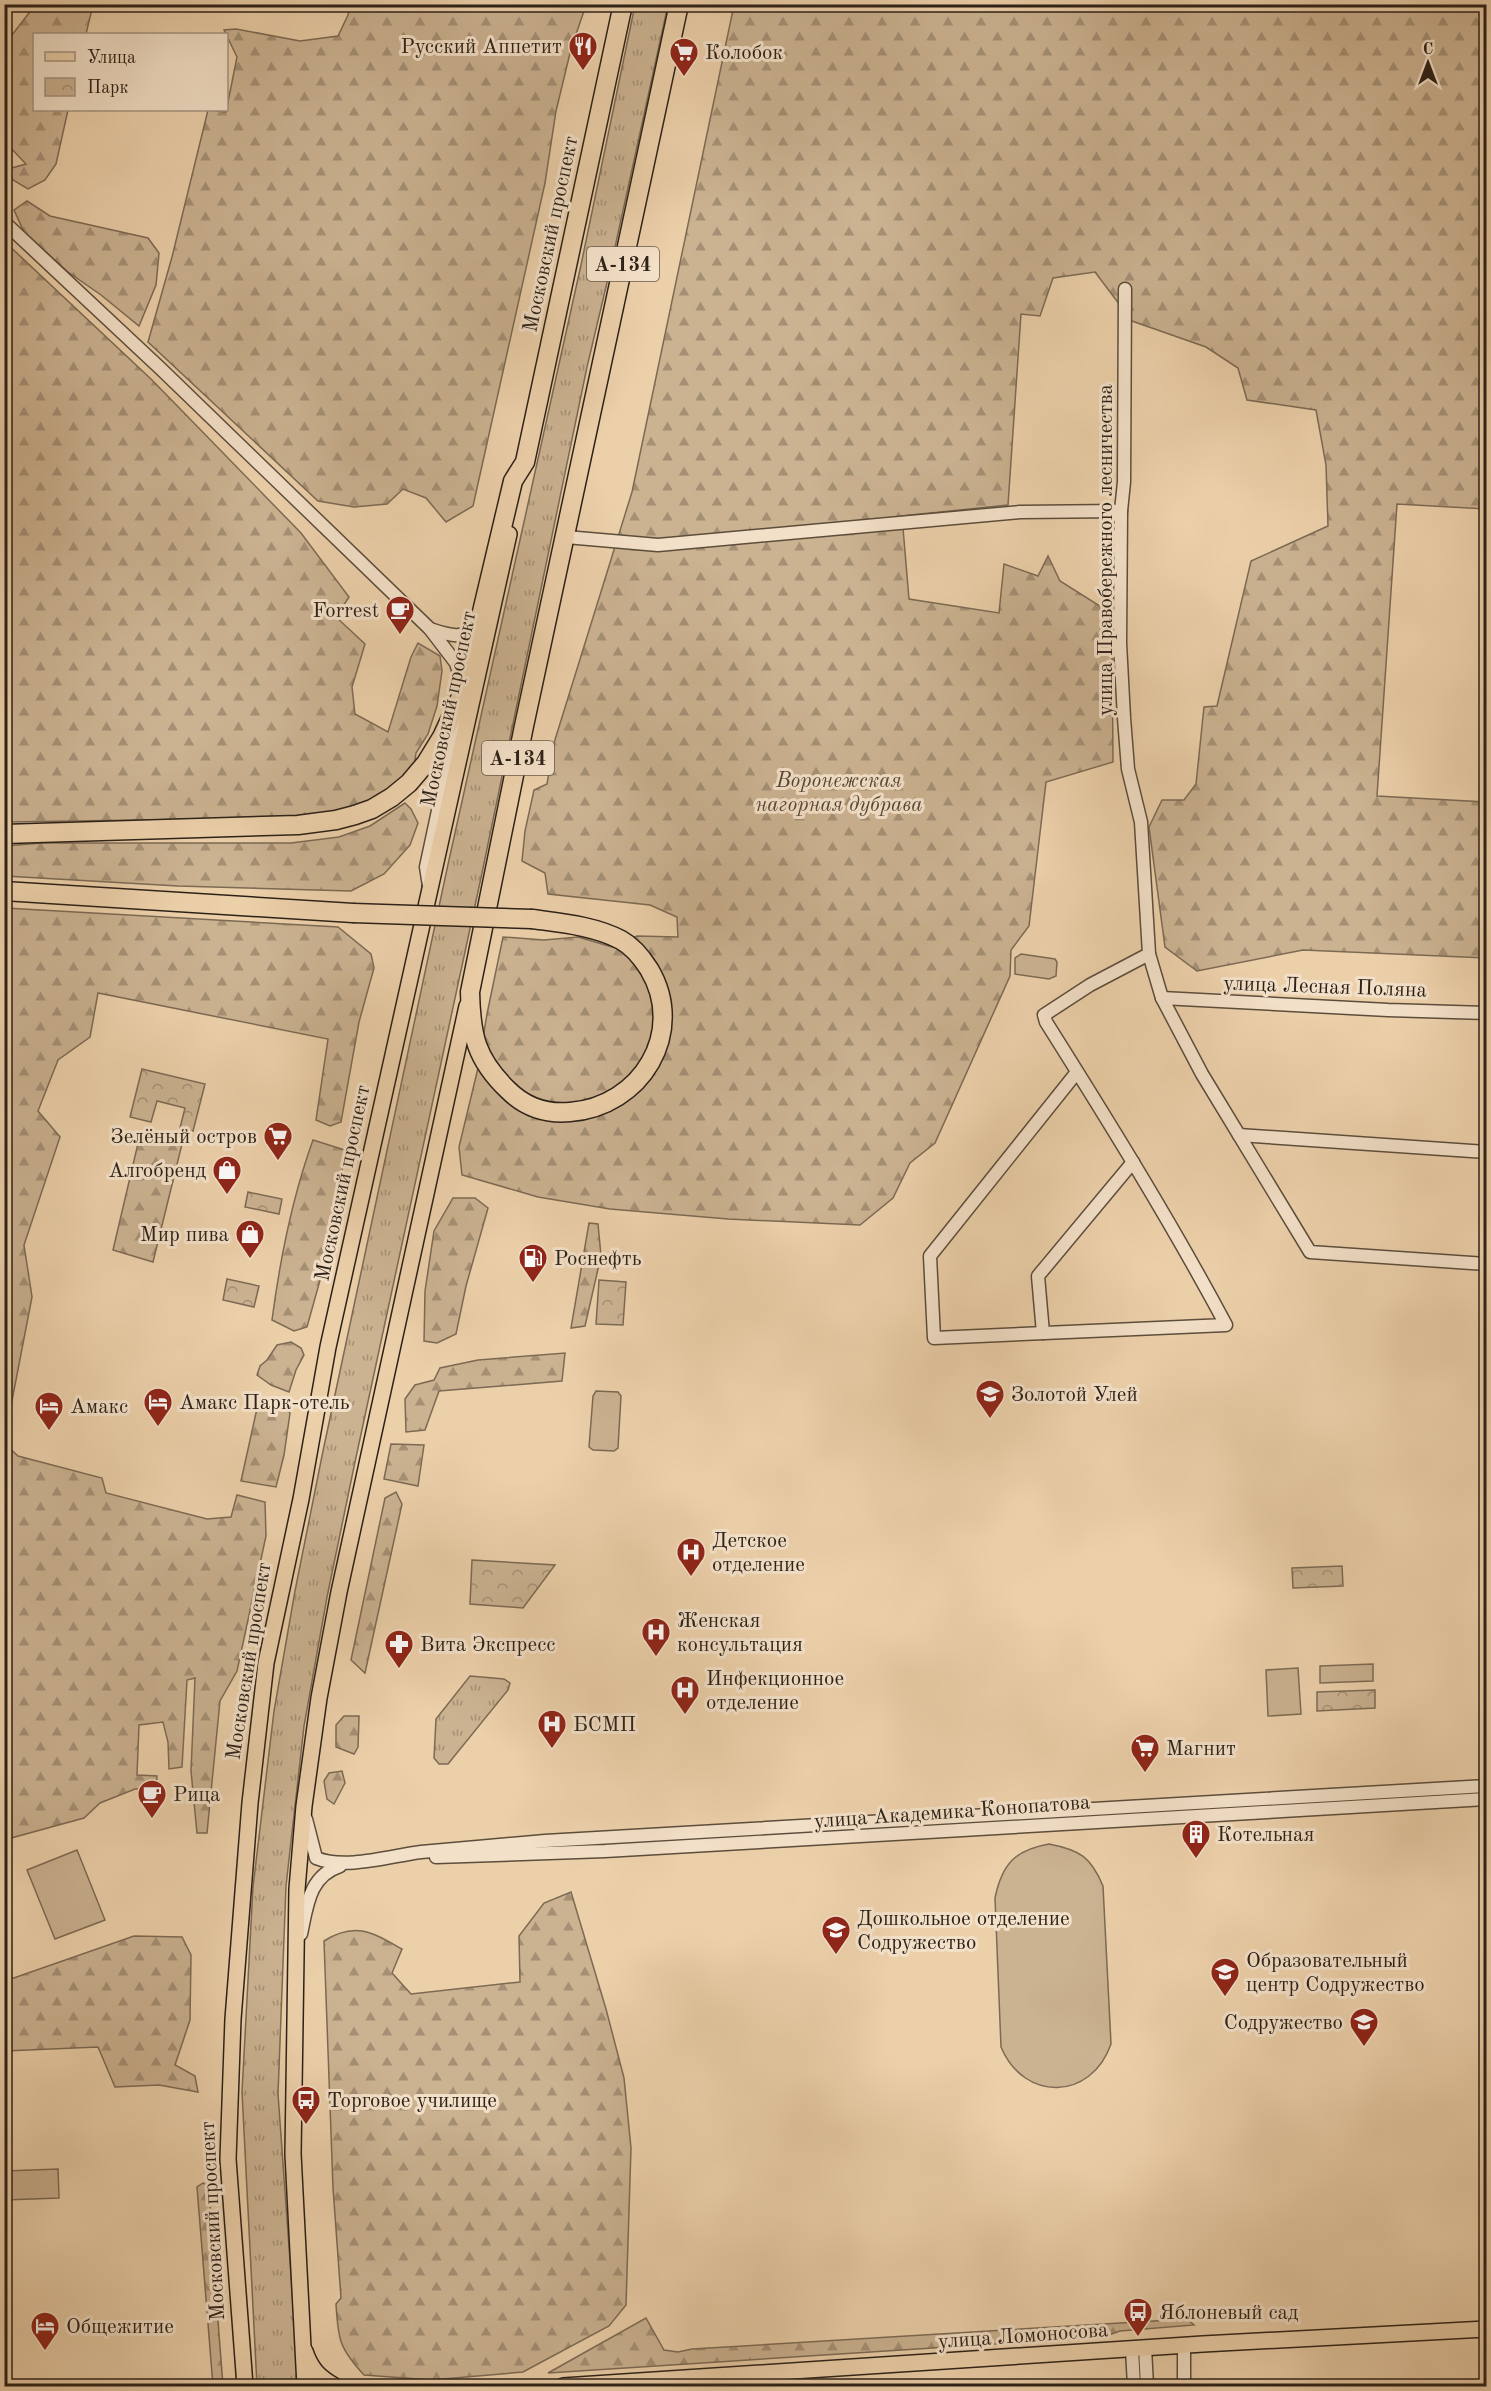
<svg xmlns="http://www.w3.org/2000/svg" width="1491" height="2391" viewBox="0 0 1491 2391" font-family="'Old Standard TT',serif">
  <defs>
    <pattern id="grass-tufts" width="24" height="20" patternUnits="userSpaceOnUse" patternTransform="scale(1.5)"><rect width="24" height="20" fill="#cbb291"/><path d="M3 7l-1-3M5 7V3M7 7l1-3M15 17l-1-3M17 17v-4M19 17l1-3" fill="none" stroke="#a59075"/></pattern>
    <pattern id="forest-firs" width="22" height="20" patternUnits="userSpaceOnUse" patternTransform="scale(1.5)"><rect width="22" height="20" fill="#cbb291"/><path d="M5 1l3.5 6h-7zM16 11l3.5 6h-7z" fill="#a59075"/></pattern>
    <pattern id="park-crowns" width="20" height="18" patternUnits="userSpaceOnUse" patternTransform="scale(1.5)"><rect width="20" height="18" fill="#cbb291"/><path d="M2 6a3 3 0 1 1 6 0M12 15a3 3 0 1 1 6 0" fill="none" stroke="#a59075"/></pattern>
  </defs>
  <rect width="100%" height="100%" fill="#ecd0aa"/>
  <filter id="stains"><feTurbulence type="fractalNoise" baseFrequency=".00333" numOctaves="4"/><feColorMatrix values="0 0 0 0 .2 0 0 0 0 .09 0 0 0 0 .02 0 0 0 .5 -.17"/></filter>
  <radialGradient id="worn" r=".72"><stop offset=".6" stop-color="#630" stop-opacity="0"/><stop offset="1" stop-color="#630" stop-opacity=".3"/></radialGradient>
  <g fill="url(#grass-tufts)" stroke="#7c6a54" stroke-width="1.5">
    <polygon points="635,5 668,5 610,270 587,367 482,873 355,1462 327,1597 304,1726 286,1886 278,2094 299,2386 257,2386 242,2092 253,1887 274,1711 295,1591 323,1451 447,869 581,265"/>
    <polygon points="470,1676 504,1679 510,1683 508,1690 448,1764 439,1764 434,1758 436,1719"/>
  </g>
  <g fill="url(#forest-firs)" stroke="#7c6a54" stroke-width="1.5">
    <polygon points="36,4 93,5 86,34 34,34 34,110 68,110 56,164 45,180 28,189 13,180 8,169 26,164 5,142 5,44"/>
    <polygon points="350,5 586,5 571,49 556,111 545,183 473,506 446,522 426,498 403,489 387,504 354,507 318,501 148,342 172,257 208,110 226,112 237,57 224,30 236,29 300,41 338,36 348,15"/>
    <polygon points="734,5 1486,5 1486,509 1397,504 1377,796 1486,802 1486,958 1303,950 1197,971 1165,947 1149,827 1162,800 1184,800 1196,784 1204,707 1217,706 1251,561 1328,526 1326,465 1316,410 1247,400 1238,368 1206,347 1132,321 1095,272 1053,278 1040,316 1021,314 1008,505 902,516 909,599 999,613 1004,564 1038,576 1048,556 1060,581 1103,608 1112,632 1113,762 1046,782 1029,926 1011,950 1010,976 935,1143 910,1163 893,1198 860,1225 728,1219 610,1209 538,1197 462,1175 459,1147 478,1068 487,1014 503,937 544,940 578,937 612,947 637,936 678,937 677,917 650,905 548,894 545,873 522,861 525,831 534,790 547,784 554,743 632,492"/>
    <polygon points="27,201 50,216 148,238 159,253 156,285 139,326 101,295 68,272 24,232 14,210"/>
    <polygon points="4,241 152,380 301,533 349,597 336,617 365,644 352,687 355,714 388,732 411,657 418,643 440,656 442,671 437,706 428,734 416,753 414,767 397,782 377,797 340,811 274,818 5,822"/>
    <polygon points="405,803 411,809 418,823 410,845 384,874 351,891 178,886 5,876 5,846 42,843 291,843 339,837 370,826"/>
    <polygon points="5,908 338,927 371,954 374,968 359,1022 341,1122 330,1126 316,1120 328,1039 98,993 90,1037 58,1060 38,1111 60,1137 24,1245 32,1297 5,1437"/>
    <polygon points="140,1135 182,1144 153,1262 113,1250"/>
    <path d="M313 1140 345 1150 334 1230 307 1327 294 1331 272 1320C280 1259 292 1198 313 1140Z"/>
    <polygon points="453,1198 475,1198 488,1208 466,1286 456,1334 437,1343 424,1341 425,1291 434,1231"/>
    <polygon points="589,1223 598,1224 601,1256 585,1326 571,1328"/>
    <polygon points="291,1342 301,1348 304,1355 296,1370 289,1392 271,1385 257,1375 260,1366 267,1360 277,1345"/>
    <polygon points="565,1353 562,1381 439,1391 425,1430 406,1432 405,1399 415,1385 434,1380 440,1368 478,1360"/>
    <polygon points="277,1402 285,1406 290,1413 284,1455 276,1487 241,1481 258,1404"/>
    <polygon points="4,1443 18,1456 102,1478 106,1493 207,1519 231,1517 237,1495 265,1502 266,1536 237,1671 220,1701 207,1833 197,1833 191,1771 195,1678 187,1680 182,1767 169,1769 168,1742 163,1722 139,1725 137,1775 157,1776 156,1789 135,1789 100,1803 84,1818 11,1838 4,1821"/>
    <polygon points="391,1444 424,1445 418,1486 384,1479"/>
    <polygon points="396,1492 402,1504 365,1673 351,1660 385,1498"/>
    <polygon points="344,1716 359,1716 358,1747 354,1754 336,1747 336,1725"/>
    <polygon points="342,1771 345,1783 334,1804 327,1799 324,1781 329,1773"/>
    <path d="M571 1892 606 2009 624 2078 631 2148 626 2305 609 2326 523 2372 431 2380 364 2375C339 2348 338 2339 336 2304L341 2298 333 2188 324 1941C356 1921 373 1933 402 1949L392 1973 411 1994 520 1982 519 1936 544 1903Z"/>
    <polygon points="134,1936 182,1937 191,1955 190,2020 175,2065 195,2076 198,2092 159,2085 115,2087 98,2047 5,2051 5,1981"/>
    <polygon points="203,2183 211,2187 210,2218 223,2386 213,2386 197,2187"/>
    <polygon points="646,2318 664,2350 678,2352 692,2349 1187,2319 1194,2325 1120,2331 1103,2337 548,2373"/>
  </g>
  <g fill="url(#park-crowns)" stroke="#7c6a54" stroke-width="1.5">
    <polygon points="142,1069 205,1084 193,1131 180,1128 185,1108 157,1101 151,1122 130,1117"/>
    <polygon points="248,1192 282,1199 279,1214 245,1207"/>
    <polygon points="227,1279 259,1286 254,1307 223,1300"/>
    <polygon points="599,1280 626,1282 623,1325 596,1324"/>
    <polygon points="472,1560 555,1565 523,1608 470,1604"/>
    <polygon points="1342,1566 1343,1586 1293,1588 1292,1568"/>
    <polygon points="1375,1690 1375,1708 1317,1711 1317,1692"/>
  </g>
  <g fill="#cbb291" stroke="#7c6a54" stroke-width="1.5">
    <polygon points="1021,954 1055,959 1057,962 1056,976 1049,979 1015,974 1015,958"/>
    <polygon points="596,1391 618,1392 621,1396 618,1448 614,1451 593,1450 589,1447 593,1396"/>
    <polygon points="1373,1664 1373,1681 1320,1683 1320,1666"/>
    <polygon points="1298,1668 1301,1714 1268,1716 1266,1670"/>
    <path d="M1049 1844C1080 1850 1091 1857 1103 1886L1111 2044C1091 2101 1024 2102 1001 2047L995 1898C1002 1864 1015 1850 1049 1844Z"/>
    <polygon points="77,1850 105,1920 55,1939 27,1870"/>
    <polygon points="58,2169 59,2198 5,2200 5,2171"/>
  </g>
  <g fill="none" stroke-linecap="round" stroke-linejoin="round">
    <g stroke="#5c4d3c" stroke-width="15">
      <g id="minor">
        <polyline points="4,222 161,369 430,629 456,663 463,686"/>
        <polyline points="1125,289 1124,482 1121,511 1120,643 1124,718 1128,769 1141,822 1149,954 1162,998 1202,1074 1310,1252 1486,1264"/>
        <polyline points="566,537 658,545 1020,512 1121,511"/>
        <path d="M430 629C448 635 465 641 479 624"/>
        <polyline points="429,886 426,867 459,712"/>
        <polyline points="1162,998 1388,1010 1486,1013"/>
        <path d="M1077 1072 930 1256 934 1338 1226 1325C1171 1222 1109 1122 1046 1022L1044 1015 1090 985 1149 954"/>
        <polyline points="1239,1135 1486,1152"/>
        <polyline points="1043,1333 1038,1276 1133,1162"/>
        <path d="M306 1819 316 1858C345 1870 390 1856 421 1852 462 1848 504 1845 545 1841L1486 1786"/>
        <polyline points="436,1857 605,1851 1486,1799"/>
        <path d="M301 1934C307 1906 309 1876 340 1866"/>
        <polyline points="1184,2346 1184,2386"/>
        <polyline points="1145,2348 1147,2386"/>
        <polyline points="1132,2349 1134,2386"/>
      </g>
    </g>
    <g stroke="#2c2118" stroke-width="18">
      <g id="major">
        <path d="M305 2351C311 2369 319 2377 335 2386"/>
        <polyline points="245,2386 228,2159 233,2019 250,1803 266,1663 301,1499 328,1347 509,534"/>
        <polyline points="305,2386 293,2154 297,1889 304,1806 319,1698 339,1592 467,1006"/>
        <polyline points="563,2386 1203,2344 1486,2329"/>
      </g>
    </g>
    <g stroke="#2c2118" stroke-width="21">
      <g id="highway">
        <polyline points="4,834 298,825 336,820 355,815 372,809 392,797 409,783 426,763 442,737 463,692 513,481 525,462 623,4"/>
        <polyline points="4,891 353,913"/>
        <path d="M532 919C561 923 595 926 621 940 632 946 642 958 649 969 687 1032 641 1107 570 1112 547 1114 525 1107 508 1090 476 1059 471 1036 470 992L524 726 679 4"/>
      </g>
    </g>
    <use href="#minor" stroke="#f3e0c8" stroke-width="12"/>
    <use href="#major" stroke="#ecd0aa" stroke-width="15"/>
    <use href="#highway" stroke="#ecd0aa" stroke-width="18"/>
    <g stroke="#2c2118" stroke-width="21" stroke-linecap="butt">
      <polyline id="highway-bridge" points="353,913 532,919"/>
    </g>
    <use href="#highway-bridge" stroke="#ecd0aa" stroke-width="18"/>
  </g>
  <defs>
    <g id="restaurant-pin" transform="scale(1.5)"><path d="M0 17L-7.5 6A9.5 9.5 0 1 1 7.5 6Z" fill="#8f2418" stroke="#f3e0c8"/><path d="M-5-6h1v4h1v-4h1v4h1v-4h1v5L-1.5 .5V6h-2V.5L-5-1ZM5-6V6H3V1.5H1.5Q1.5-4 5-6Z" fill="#fff"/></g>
    <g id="supermarket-pin" transform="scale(1.5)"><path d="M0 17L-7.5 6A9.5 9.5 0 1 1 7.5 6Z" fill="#8f2418" stroke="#f3e0c8"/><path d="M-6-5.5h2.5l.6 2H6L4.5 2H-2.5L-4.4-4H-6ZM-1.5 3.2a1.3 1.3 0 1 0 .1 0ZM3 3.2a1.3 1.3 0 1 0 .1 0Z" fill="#fff"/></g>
    <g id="cafe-pin" transform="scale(1.5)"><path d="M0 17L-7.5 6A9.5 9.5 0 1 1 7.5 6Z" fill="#8f2418" stroke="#f3e0c8"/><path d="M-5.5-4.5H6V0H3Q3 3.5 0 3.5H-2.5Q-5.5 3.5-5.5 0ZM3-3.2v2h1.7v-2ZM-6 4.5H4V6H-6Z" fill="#fff"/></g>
    <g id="shop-pin" transform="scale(1.5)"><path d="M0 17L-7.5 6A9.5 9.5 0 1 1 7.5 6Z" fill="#8f2418" stroke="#f3e0c8"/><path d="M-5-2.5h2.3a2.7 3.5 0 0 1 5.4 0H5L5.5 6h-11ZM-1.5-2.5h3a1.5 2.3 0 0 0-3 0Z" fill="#fff"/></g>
    <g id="fuel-pin" transform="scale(1.5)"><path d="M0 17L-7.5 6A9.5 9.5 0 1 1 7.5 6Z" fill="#8f2418" stroke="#f3e0c8"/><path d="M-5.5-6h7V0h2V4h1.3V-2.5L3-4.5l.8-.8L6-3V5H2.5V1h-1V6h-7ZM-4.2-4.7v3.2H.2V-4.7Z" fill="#fff"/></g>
    <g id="school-pin" transform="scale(1.5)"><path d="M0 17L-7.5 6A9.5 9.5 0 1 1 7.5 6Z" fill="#8f2418" stroke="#f3e0c8"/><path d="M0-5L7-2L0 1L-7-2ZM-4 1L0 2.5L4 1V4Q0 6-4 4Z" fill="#fff"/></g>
    <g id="hotel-pin" transform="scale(1.5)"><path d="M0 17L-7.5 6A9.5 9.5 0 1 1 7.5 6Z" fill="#8f2418" stroke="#f3e0c8"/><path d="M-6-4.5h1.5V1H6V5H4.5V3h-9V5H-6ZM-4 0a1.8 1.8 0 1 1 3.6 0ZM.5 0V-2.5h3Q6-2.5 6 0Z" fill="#fff"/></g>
    <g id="hospital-pin" transform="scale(1.5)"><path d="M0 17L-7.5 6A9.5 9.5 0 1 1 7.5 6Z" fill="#8f2418" stroke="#f3e0c8"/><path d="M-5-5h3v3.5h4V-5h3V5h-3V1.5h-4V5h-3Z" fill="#fff"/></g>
    <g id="pharmacy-pin" transform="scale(1.5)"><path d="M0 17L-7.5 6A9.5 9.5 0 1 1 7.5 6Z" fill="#8f2418" stroke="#f3e0c8"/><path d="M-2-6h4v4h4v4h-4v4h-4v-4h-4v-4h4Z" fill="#fff"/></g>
    <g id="building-pin" transform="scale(1.5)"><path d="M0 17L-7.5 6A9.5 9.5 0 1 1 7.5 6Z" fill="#8f2418" stroke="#f3e0c8"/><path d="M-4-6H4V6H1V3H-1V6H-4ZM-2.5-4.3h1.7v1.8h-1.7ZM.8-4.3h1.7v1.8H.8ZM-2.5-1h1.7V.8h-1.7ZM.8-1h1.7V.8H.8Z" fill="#fff"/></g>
    <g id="bus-pin" transform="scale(1.5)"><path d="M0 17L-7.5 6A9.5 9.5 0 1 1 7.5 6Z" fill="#8f2418" stroke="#f3e0c8"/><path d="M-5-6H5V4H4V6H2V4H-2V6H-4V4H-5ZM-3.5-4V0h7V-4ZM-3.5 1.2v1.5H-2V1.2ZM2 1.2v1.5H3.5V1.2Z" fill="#fff"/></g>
  </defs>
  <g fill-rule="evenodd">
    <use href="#restaurant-pin" x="583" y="46"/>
    <use href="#supermarket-pin" x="684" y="52"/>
    <use href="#cafe-pin" x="400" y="610"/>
    <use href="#supermarket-pin" x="278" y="1136"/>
    <use href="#shop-pin" x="227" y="1170"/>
    <use href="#shop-pin" x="250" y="1234"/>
    <use href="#fuel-pin" x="533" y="1258"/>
    <use href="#school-pin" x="990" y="1394"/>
    <use href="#hotel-pin" x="158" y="1402"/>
    <use href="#hotel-pin" x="49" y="1406"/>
    <use href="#hospital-pin" x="691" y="1552"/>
    <use href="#hospital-pin" x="656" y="1632"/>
    <use href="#pharmacy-pin" x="399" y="1644"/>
    <use href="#hospital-pin" x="685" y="1690"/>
    <use href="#hospital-pin" x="552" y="1724"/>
    <use href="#supermarket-pin" x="1145" y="1748"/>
    <use href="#cafe-pin" x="152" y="1794"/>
    <use href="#building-pin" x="1196" y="1834"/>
    <use href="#school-pin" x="836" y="1930"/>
    <use href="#school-pin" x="1225" y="1972"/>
    <use href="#school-pin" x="1364" y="2022"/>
    <use href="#bus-pin" x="306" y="2100"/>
    <use href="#bus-pin" x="1138" y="2312"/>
    <use href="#hotel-pin" x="45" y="2326"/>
  </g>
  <g text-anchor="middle" stroke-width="6" stroke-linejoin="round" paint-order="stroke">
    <g fill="#f3e0c8" stroke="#685a4d" stroke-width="1.5">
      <rect x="587" y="247" width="72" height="34" rx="4.5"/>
      <rect x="482" y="741" width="72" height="34" rx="4.5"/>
    </g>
    <g font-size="20" font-weight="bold" fill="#2c2118">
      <text x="623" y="271">А-134</text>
      <text x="518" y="765">А-134</text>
    </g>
    <g font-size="21" fill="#2c2118" stroke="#f3e0c8" text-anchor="start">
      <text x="562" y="53" text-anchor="end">Русский Аппетит</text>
      <text x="705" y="59">Колобок</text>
      <text x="379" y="617" text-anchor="end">Forrest</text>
      <text x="257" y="1143" text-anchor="end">Зелёный остров</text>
      <text x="206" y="1177" text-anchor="end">Алгобренд</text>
      <text x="229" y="1241" text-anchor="end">Мир пива</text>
      <text x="554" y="1265">Роснефть</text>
      <text x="1011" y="1401">Золотой Улей</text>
      <text x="179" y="1409">Амакс Парк-отель</text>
      <text x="70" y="1413">Амакс</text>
      <text x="712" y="1547">Детское<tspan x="712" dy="24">отделение</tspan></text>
      <text x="677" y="1627">Женская<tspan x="677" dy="24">консультация</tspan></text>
      <text x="420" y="1651">Вита Экспресс</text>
      <text x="706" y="1685">Инфекционное<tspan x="706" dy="24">отделение</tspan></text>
      <text x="573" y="1731">БСМП</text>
      <text x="1166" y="1755">Магнит</text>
      <text x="173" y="1801">Рица</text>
      <text x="1217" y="1841">Котельная</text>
      <text x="857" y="1925">Дошкольное отделение<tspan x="857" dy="24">Содружество</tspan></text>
      <text x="1246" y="1967">Образовательный<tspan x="1246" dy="24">центр Содружество</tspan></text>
      <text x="1343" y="2029" text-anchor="end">Содружество</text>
      <text x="327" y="2107">Торговое училище</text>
      <text x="1159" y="2319">Яблоневый сад</text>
      <text x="66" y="2333">Общежитие</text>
    </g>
    <g font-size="21" fill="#2c2118" stroke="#f3e0c8">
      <text transform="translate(550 234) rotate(-78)" y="7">Московский проспект</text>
      <text transform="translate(1105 550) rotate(-90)" y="7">улица Правобережного лесничества</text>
      <text transform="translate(448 709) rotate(-78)" y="7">Московский проспект</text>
      <text transform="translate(1325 986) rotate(2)" y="7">улица Лесная Поляна</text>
      <text transform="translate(342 1183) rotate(-78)" y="7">Московский проспект</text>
      <text transform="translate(248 1661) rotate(-81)" y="7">Московский проспект</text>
      <text transform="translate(952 1811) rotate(-4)" y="7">улица Академика Конопатова</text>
      <text transform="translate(212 2221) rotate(-93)" y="7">Московский проспект</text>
      <text transform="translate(1023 2335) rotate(-4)" y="7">улица Ломоносова</text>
    </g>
    <g font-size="21" font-style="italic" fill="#544536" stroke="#f3e0c8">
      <text x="839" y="787">Воронежская<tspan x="839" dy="24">нагорная дубрава</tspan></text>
    </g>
  </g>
  <rect width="1491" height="2391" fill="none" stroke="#ecd0aa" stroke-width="24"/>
  <rect x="6" y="6" width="1479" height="2379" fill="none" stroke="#2c2118" stroke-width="3"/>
  <rect x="12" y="12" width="1467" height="2367" fill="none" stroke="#2c2118" stroke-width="1.5"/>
  <rect x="33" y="33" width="195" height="78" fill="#f3e0c8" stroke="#a39482" stroke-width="1.5"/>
  <rect x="45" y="52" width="30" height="9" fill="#ecd0aa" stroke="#a39482" stroke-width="1.5"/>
  <text x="87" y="63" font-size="18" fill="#2c2118">Улица</text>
  <rect x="45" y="78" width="30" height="18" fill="url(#park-crowns)" stroke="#a39482" stroke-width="1.5"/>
  <text x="87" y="93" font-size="18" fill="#2c2118">Парк</text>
  <g transform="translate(1428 63)" stroke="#f3e0c8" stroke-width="4.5" paint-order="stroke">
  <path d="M0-4.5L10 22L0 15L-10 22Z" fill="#2c2118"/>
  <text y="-9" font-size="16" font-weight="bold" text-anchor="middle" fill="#2c2118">С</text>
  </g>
  <rect width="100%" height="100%" filter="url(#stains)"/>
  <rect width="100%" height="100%" fill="url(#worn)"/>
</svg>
